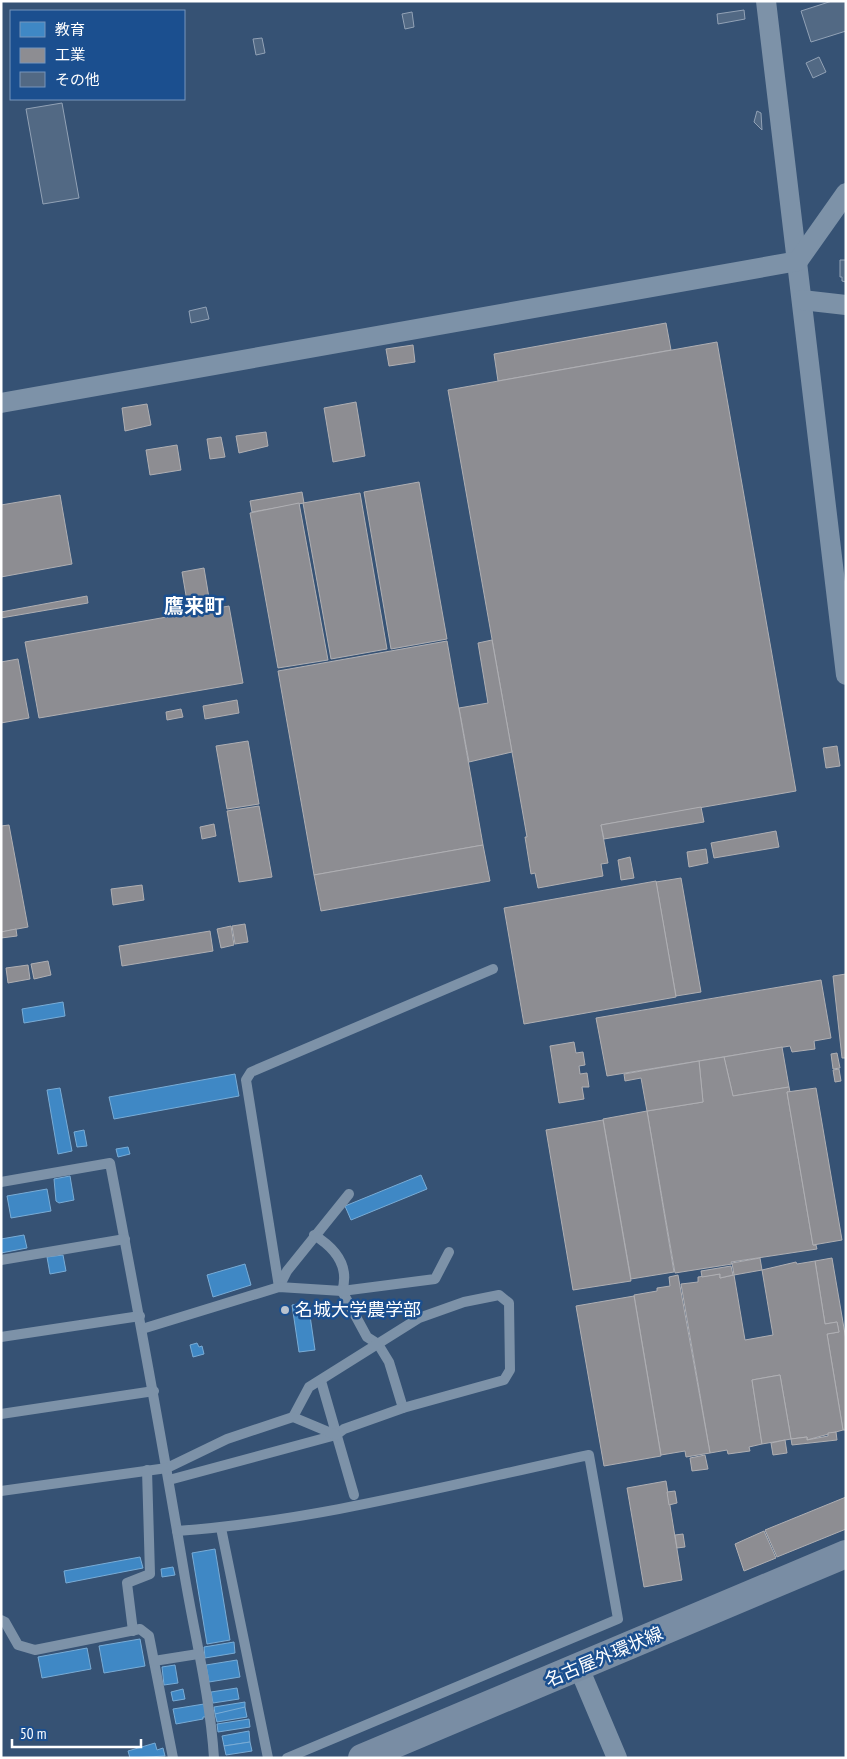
<svg xmlns="http://www.w3.org/2000/svg" width="847" height="1759" viewBox="0 0 847 1759" font-family="'PT Sans Narrow','Noto Sans JP',sans-serif">
  <rect width="100%" height="100%" fill="#365274"/>
  <g fill="#3f88c5" stroke="#79acd6">
    <polygon points="63,1002 65,1016 24,1023 22,1009"/>
    <polygon points="235,1074 239,1096 114,1119 109,1097"/>
    <polygon points="60,1088 72,1151 58,1154 47,1090"/>
    <polygon points="84,1130 87,1146 77,1147 74,1132"/>
    <polygon points="128,1147 130,1154 118,1157 116,1149"/>
    <polygon points="421,1175 427,1189 351,1220 345,1206"/>
    <polygon points="70,1176 74,1200 59,1203 56,1201 54,1179"/>
    <polygon points="47,1189 51,1211 11,1218 7,1196"/>
    <polygon points="24,1235 27,1248 1,1253 1,1239"/>
    <polygon points="63,1255 66,1271 50,1274 47,1257"/>
    <polygon points="245,1264 251,1285 213,1297 207,1275"/>
    <polygon points="308,1302 315,1350 299,1352 292,1305"/>
    <polygon points="197,1343 199,1347 202,1346 204,1354 193,1357 190,1345"/>
    <polygon points="215,1549 230,1640 207,1644 192,1553"/>
    <polygon points="140,1557 143,1568 66,1583 64,1571"/>
    <polygon points="173,1567 175,1575 162,1577 161,1569"/>
    <polygon points="140,1639 145,1666 104,1673 99,1646"/>
    <polygon points="234,1642 235,1653 205,1658 204,1647"/>
    <polygon points="87,1648 91,1669 42,1678 38,1657"/>
    <polygon points="237,1660 240,1677 209,1682 206,1665"/>
    <polygon points="175,1665 178,1683 164,1685 162,1667"/>
    <polygon points="237,1688 239,1699 213,1703 211,1692"/>
    <polygon points="183,1689 185,1699 173,1701 171,1692"/>
    <polygon points="245,1702 245,1707 239,1710 215,1714 214,1707"/>
    <polygon points="204,1704 206,1717 203,1717 203,1719 176,1724 173,1709"/>
    <polygon points="245,1707 247,1717 217,1722 215,1714"/>
    <polygon points="249,1719 250,1727 218,1732 217,1724"/>
    <polygon points="249,1731 250,1742 224,1746 222,1736"/>
    <polygon points="250,1742 252,1751 226,1755 224,1746"/>
    <polygon points="155,1743 157,1750 163,1748 165,1756 130,1758 128,1751"/>
  </g>
  <g fill="#8d8d92" stroke="#afafb3">
    <polygon points="666,323 671,350 498,381 494,354"/>
    <polygon points="717,342 796,791 601,825 608,863 601,864 603,876 538,888 535,873 531,874 525,837 527,837 448,390"/>
    <polygon points="413,345 415,362 389,366 386,349"/>
    <polygon points="356,402 365,456 333,462 324,408"/>
    <polygon points="147,404 151,425 125,431 122,408"/>
    <polygon points="266,432 268,446 239,453 236,436"/>
    <polygon points="221,437 225,457 210,459 207,439"/>
    <polygon points="177,445 181,470 150,475 146,450"/>
    <polygon points="419,482 447,639 391,649 364,492"/>
    <polygon points="302,492 304,503 252,512 250,501"/>
    <polygon points="360,493 387,649 331,659 303,503"/>
    <polygon points="60,495 72,564 1,577 1,505"/>
    <polygon points="299,503 328,660 278,668 250,513"/>
    <polygon points="204,568 211,610 189,613 182,572"/>
    <polygon points="87,596 88,603 1,618 1,612"/>
    <polygon points="229,606 243,683 39,718 25,642"/>
    <polygon points="492,640 512,752 469,762 459,708 488,703 478,643"/>
    <polygon points="447,641 483,845 314,875 278,671"/>
    <polygon points="18,659 29,718 1,723 1,662"/>
    <polygon points="237,700 239,713 205,719 203,706"/>
    <polygon points="181,709 183,717 167,720 166,712"/>
    <polygon points="248,741 259,804 227,809 216,746"/>
    <polygon points="837,746 840,766 826,768 823,748"/>
    <polygon points="259,806 272,877 239,882 227,811"/>
    <polygon points="701,807 704,822 604,839 601,825"/>
    <polygon points="214,824 216,836 202,839 200,827"/>
    <polygon points="9,825 28,927 1,932 1,826"/>
    <polygon points="776,831 779,847 714,858 711,843"/>
    <polygon points="483,845 490,881 321,911 314,875"/>
    <polygon points="706,849 708,863 689,867 687,852"/>
    <polygon points="630,857 634,878 621,880 618,860"/>
    <polygon points="681,878 701,992 676,996 656,882"/>
    <polygon points="656,881 676,997 524,1024 504,908"/>
    <polygon points="142,885 144,900 113,905 111,889"/>
    <polygon points="245,924 248,942 235,944 232,926"/>
    <polygon points="231,926 234,945 221,948 217,929"/>
    <polygon points="16,929 17,936 1,938 1,932"/>
    <polygon points="210,931 213,951 122,966 119,946"/>
    <polygon points="48,961 51,975 34,979 31,964"/>
    <polygon points="28,965 30,979 8,983 6,968"/>
    <polygon points="846,974 846,1058 842,1058 833,976"/>
    <polygon points="821,980 831,1038 814,1041 815,1049 792,1052 790,1046 607,1076 596,1018"/>
    <polygon points="574,1042 576,1053 583,1052 585,1065 579,1066 580,1074 587,1073 589,1087 582,1087 584,1099 559,1103 550,1046"/>
    <polygon points="782,1047 789,1087 733,1096 724,1057"/>
    <polygon points="837,1053 840,1068 833,1069 831,1054"/>
    <polygon points="724,1057 733,1096 789,1087 790,1092 787,1092 813,1245 816,1245 817,1249 731,1262 732,1264 675,1273 647,1111 703,1102 699,1061"/>
    <polygon points="699,1061 703,1102 647,1111 641,1078 625,1081 624,1074"/>
    <polygon points="839,1069 841,1081 835,1082 833,1070"/>
    <polygon points="816,1088 842,1240 813,1245 787,1092"/>
    <polygon points="647,1111 674,1272 631,1279 603,1119"/>
    <polygon points="603,1120 631,1281 573,1290 546,1130"/>
    <polygon points="760,1258 762,1270 734,1275 732,1263"/>
    <polygon points="832,1258 846,1340 846,1430 843,1430 827,1334 839,1332 837,1322 825,1324 815,1261"/>
    <polygon points="815,1261 825,1324 837,1322 839,1332 827,1334 843,1430 807,1440 807,1437 791,1439 780,1375 752,1380 762,1444 749,1447 750,1451 728,1454 727,1450 710,1453 681,1284 698,1282 698,1277 720,1274 720,1278 734,1275 745,1340 773,1335 762,1270 796,1262 797,1264"/>
    <polygon points="731,1266 733,1275 720,1278 720,1274 702,1277 701,1271"/>
    <polygon points="678,1275 710,1453 686,1457 685,1451 661,1455 634,1295 657,1291 657,1288 670,1286 669,1277"/>
    <polygon points="634,1296 661,1456 604,1466 576,1306"/>
    <polygon points="780,1375 791,1439 762,1444 752,1380"/>
    <polygon points="836,1432 837,1440 792,1445 791,1439 807,1437 807,1440 828,1436 828,1433"/>
    <polygon points="785,1440 787,1453 773,1455 771,1443"/>
    <polygon points="705,1455 708,1469 692,1471 690,1458"/>
    <polygon points="666,1481 682,1580 644,1587 627,1488"/>
    <polygon points="675,1491 677,1503 669,1505 667,1492"/>
    <polygon points="846,1497 846,1529 777,1557 765,1530"/>
    <polygon points="764,1531 776,1558 744,1571 735,1544"/>
    <polygon points="683,1534 685,1547 677,1548 675,1535"/>
  </g>
  <g fill="#526984" stroke="#92a2b6">
    <polygon points="832,1 846,1 846,31 811,42 801,11"/>
    <polygon points="744,10 745,19 718,24 717,14"/>
    <polygon points="412,12 414,27 405,29 402,14"/>
    <polygon points="262,38 265,53 256,55 253,39"/>
    <polygon points="819,57 826,72 813,78 806,63"/>
    <polygon points="62,103 79,198 43,204 26,109"/>
    <polygon points="757,111 761,113 762,130 754,122"/>
    <polygon points="840,260 846,260 846,282 842,281 842,277 840,277"/>
    <polygon points="206,307 209,319 191,323 189,311"/>
  </g>
  <g fill="none" stroke-linecap="round" stroke-linejoin="round">
    <g stroke="#7d92a8" stroke-width="10">
      <path d="M1 1182 110 1163C136 1299 161 1435 184 1572 194 1633 210 1695 214 1758"/>
      <polyline points="349,1194 287,1271 279,1287 246,1080 251,1072 493,969"/>
      <path d="M314 1235C335 1248 350 1266 342 1291L367 1337 378 1344 389 1362 403 1408"/>
      <polyline points="1,1260 125,1239"/>
      <polyline points="142,1329 279,1287 342,1291 435,1279 449,1252"/>
      <polyline points="1,1337 140,1316"/>
      <polyline points="321,1381 354,1495"/>
      <polyline points="1,1414 154,1391"/>
      <polyline points="169,1480 336,1435 344,1429 403,1408 504,1380 510,1370 509,1303 499,1295 464,1302 419,1318 309,1387 293,1417"/>
      <polyline points="1,1491 167,1468 227,1439 293,1417 336,1435"/>
      <polyline points="221,1528 268,1758"/>
      <path d="M177 1531C316 1521 453 1484 589 1455L618 1619 287 1758"/>
      <polyline points="1,1620 5,1622 18,1645 35,1650 140,1629 149,1636 173,1758"/>
      <polyline points="133,1631 127,1583 150,1574 147,1470"/>
      <polyline points="154,1661 198,1654"/>
    </g>
    <g stroke="#7d92a8" stroke-width="20">
      <polyline points="766,1 846,675"/>
      <polyline points="802,300 846,305"/>
      <polyline points="1,403 798,261 846,193"/>
      <polyline points="579,1668 617,1758"/>
    </g>
    <polyline stroke="#798da4" stroke-width="28" points="362,1758 846,1554"/>
  </g>
  <circle fill="#b9c2ce" stroke="#1b4f8f" stroke-width="2" cx="285" cy="1310" r="5"/>
  <g text-anchor="middle" stroke-width="5" stroke-linejoin="round" paint-order="stroke">
    <g font-size="18" fill="#fff" stroke="#1b4f8f" text-anchor="start">
      <text x="295" y="1316">名城大学農学部</text>
    </g>
    <g font-size="18" fill="#fff" stroke="#1b4f8f">
      <text transform="translate(604 1657) rotate(-23)" y="6">名古屋外環状線</text>
    </g>
    <g font-size="20" font-weight="bold" fill="#fff" stroke="#1b4f8f">
      <text x="194" y="613">鷹来町</text>
    </g>
  </g>
  <rect width="847" height="1759" fill="none" stroke="#ffffff" stroke-width="5"/>
  <rect x="10" y="10" width="175" height="90" fill="#1b4f8f" stroke="#7695bc"/>
  <rect x="20" y="22" width="25" height="15" fill="#3f88c5" stroke="#7695bc"/>
  <text x="55" y="35" font-size="15" fill="#ffffff">教育</text>
  <rect x="20" y="48" width="25" height="15" fill="#8d8d92" stroke="#7695bc"/>
  <text x="55" y="60" font-size="15" fill="#ffffff">工業</text>
  <rect x="20" y="72" width="25" height="15" fill="#526984" stroke="#7695bc"/>
  <text x="55" y="85" font-size="15" fill="#ffffff">その他</text>
  <path d="M12 1739v8h129v-8" fill="none" stroke="#ffffff" stroke-width="2.5"/>
  <text x="20" y="1739" font-size="15" fill="#ffffff" stroke="#1b4f8f" stroke-width="4" paint-order="stroke">50 m</text>
</svg>
